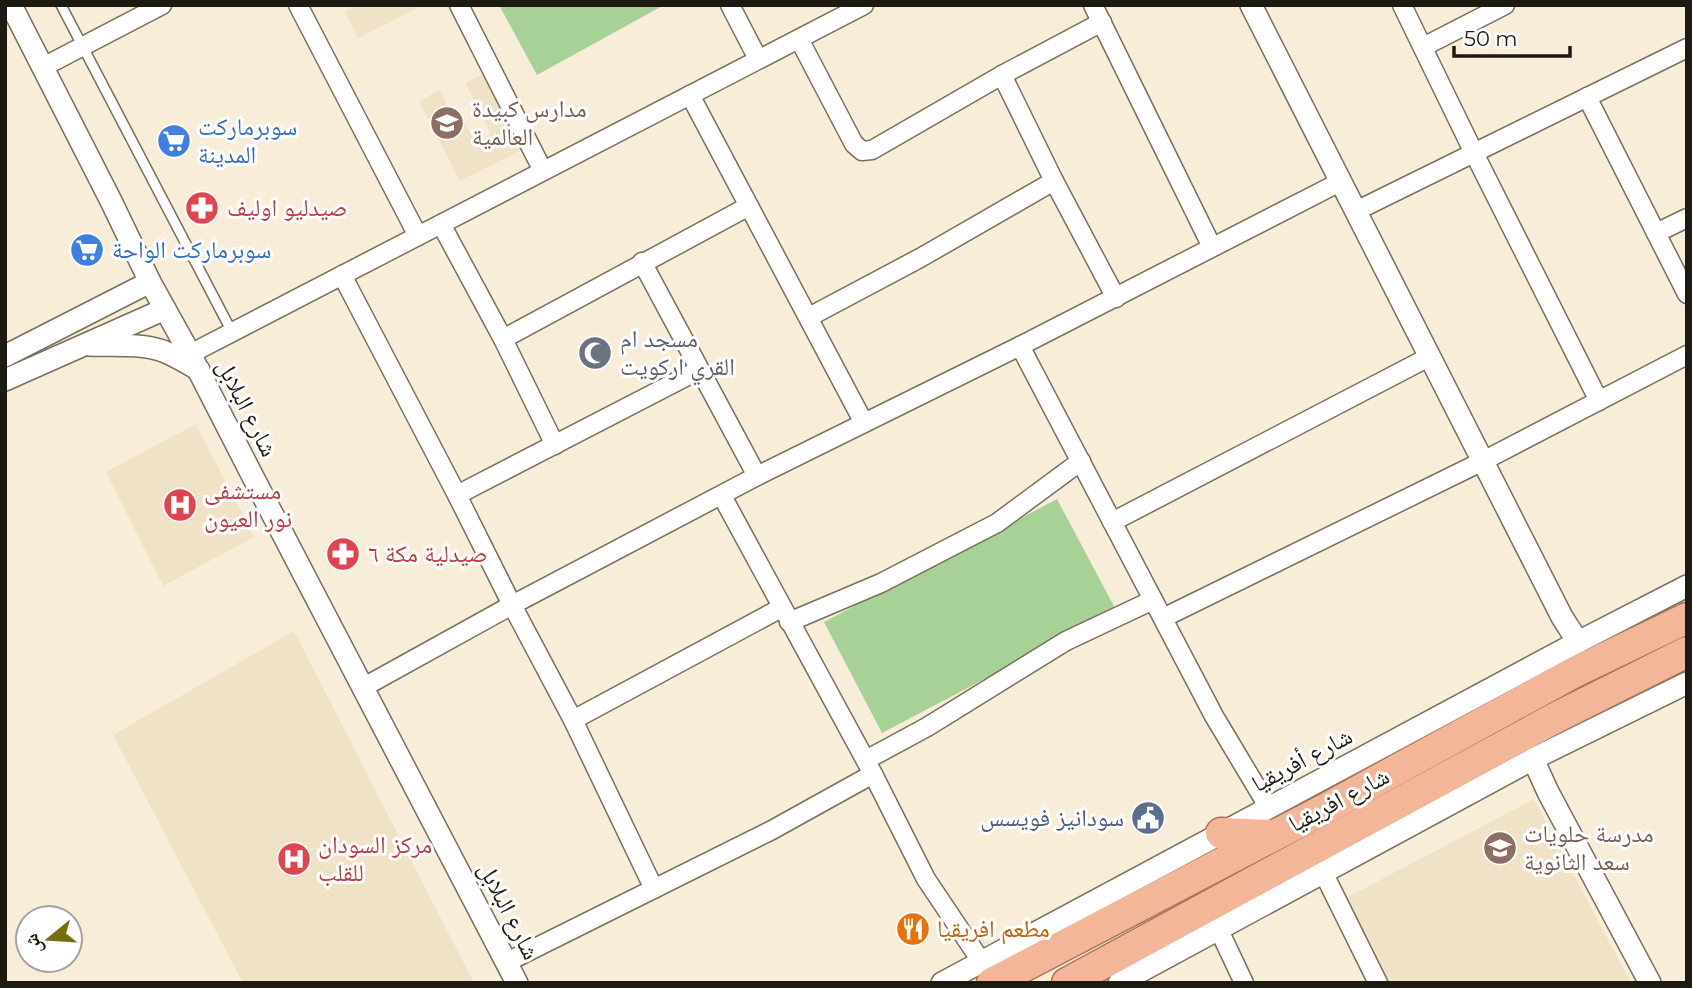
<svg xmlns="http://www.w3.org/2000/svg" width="1692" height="988" viewBox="0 0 1692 988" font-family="Montserrat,'Noto Naskh Arabic',sans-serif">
  <rect width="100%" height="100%" fill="#f8edd9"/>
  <g fill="#f0e2c7">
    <polygon points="358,5 416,5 417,8 358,38 345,12"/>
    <polygon points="485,73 524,149 460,181 419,101 440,90 450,111 457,108 475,142 491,134 465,83"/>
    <polygon points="196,424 254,537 163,586 106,472"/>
    <polygon points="294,631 474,983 243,983 113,735"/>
    <polygon points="1534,799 1631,983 1389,983 1346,898"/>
  </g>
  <g fill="#a8d197">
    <polygon points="499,5 664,5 537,75"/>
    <polygon points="1057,499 1116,610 882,733 824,622"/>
  </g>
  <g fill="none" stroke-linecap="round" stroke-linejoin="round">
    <g stroke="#796f5d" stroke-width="12">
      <polyline id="service" points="61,5 232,332"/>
    </g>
    <g stroke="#796f5d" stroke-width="21">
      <g id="minor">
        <polyline points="298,5 418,236"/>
        <polyline points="459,5 543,171"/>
        <polyline points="730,5 758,59"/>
        <polyline points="1093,5 1212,247"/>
        <polyline points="1402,5 1474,153 1599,401"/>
        <polyline points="799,39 854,144 862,151 872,150 1002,75 1102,22"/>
        <polyline points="1423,47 1505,5"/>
        <polyline points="43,67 162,5"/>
        <polyline points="1002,75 1054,181 1116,298"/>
        <polyline points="690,95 864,423"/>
        <polyline points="1587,97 1687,294"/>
        <polyline points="1356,211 1687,48"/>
        <polyline points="441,224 503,339 555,445"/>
        <polyline points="1656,233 1687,218"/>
        <polyline points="642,262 757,476"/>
        <polyline points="342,275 457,495 512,605 573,720 654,889"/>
        <polyline points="809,317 920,258 1054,181"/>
        <polyline points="503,339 749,206"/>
        <polyline points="1020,346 1214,716 1269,808"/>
        <polyline points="190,354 864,5"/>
        <polyline points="457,495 699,370"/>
        <polyline points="722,496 873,774 926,879 981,961"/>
        <polyline points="1112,522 1429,357"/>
        <polyline points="1163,618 1483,461 1687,355"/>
        <polyline points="789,622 881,583 997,523 1081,461"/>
        <polyline points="362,688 512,605 757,476 1020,346 1340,182"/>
        <polyline points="573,720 781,608"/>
        <polyline points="866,760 927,727 1066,641 1153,600"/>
        <polyline points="1323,872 1378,983"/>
        <polyline points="1219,930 1244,983"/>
        <polyline points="507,962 772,830 873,774"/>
      </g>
    </g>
    <g stroke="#796f5d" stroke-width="24">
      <g id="tertiary">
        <polyline points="11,5 111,201 150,282 190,354 252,475 517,983"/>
        <polyline points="1251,5 1562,617 1578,642"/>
        <path d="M89 345C113 346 140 343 163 351 176 356 187 363 199 370"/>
        <polyline points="5,356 150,282"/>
        <polyline points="5,380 165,309"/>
        <polyline points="1533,759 1548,792 1650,983"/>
        <polyline points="942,983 1578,642 1687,586"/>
        <polyline points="1119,983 1533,759 1687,683"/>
      </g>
    </g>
    <g stroke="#a77359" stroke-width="33">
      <g id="trunk">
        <polyline points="1221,833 1273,835"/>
        <polyline points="992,983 1323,810 1573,673 1687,618"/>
        <polyline points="1067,983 1555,718 1687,652"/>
      </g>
    </g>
    <use href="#service" stroke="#fff" stroke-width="9"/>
    <use href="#minor" stroke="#fff" stroke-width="18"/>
    <use href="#tertiary" stroke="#fff" stroke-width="21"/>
    <use href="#trunk" stroke="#f4b698" stroke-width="30"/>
  </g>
  <defs>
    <g id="school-disc" transform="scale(1.75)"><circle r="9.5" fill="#8d6e63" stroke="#fff"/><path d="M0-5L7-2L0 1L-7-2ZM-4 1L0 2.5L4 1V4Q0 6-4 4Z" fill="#fff"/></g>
    <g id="supermarket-disc" transform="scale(1.75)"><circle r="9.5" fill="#3f7fe0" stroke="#fff"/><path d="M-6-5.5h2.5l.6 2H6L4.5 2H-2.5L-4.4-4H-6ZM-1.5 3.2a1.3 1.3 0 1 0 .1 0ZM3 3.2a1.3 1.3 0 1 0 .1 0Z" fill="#fff"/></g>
    <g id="pharmacy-disc" transform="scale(1.75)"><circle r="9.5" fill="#e0444e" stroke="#fff"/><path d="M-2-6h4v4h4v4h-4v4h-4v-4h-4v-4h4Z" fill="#fff"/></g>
    <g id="mosque-disc" transform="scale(1.75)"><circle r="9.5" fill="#6b7280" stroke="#fff"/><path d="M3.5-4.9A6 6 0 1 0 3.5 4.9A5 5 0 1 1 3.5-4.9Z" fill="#fff"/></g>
    <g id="hospital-disc" transform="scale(1.75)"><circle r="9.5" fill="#e0444e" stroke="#fff"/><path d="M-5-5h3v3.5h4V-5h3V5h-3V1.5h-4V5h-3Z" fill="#fff"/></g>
    <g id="civic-disc" transform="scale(1.75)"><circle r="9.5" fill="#5c6f8a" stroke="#fff"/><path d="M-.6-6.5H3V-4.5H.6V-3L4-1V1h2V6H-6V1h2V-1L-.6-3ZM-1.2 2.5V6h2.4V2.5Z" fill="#fff"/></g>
    <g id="restaurant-disc" transform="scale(1.75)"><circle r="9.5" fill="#e8710a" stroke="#fff"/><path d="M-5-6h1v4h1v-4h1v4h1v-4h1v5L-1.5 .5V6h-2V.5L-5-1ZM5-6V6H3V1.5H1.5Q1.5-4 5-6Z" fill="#fff"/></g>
  </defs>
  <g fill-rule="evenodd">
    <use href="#school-disc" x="447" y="123"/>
    <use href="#supermarket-disc" x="174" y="141"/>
    <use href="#pharmacy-disc" x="202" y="208"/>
    <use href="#supermarket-disc" x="87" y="250"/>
    <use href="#mosque-disc" x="595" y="353"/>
    <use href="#hospital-disc" x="180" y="505"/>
    <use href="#pharmacy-disc" x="343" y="554"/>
    <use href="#civic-disc" x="1148" y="818"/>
    <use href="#school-disc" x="1500" y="848"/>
    <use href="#hospital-disc" x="294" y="859"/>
    <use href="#restaurant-disc" x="913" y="929"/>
  </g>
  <g text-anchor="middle" stroke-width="6" stroke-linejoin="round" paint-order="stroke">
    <g font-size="24" fill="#785e54" stroke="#fff" text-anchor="start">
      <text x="472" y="117">مدارس كبيدة<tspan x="472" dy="28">العالمية</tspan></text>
      <text x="1524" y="842">مدرسة حلويات<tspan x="1524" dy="28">سعد الثانوية</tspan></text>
    </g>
    <g font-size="24" fill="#366cbe" stroke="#fff" text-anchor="start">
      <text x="198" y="135">سوبرماركت<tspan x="198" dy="28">المدينة</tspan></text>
      <text x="112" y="258">سوبرماركت الواحة</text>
    </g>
    <g font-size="24" fill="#be3a42" stroke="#fff" text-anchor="start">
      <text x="227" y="216">صيدليو اوليف</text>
      <text x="204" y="499">مستشفى<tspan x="204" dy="28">نور العيون</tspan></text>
      <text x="368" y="562">صيدلية مكة ٦</text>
      <text x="318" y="853">مركز السودان<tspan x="318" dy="28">للقلب</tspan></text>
    </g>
    <g font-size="24" fill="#5b616d" stroke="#fff" text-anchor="start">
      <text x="620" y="347">مسجد ام<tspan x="620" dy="28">القري اركويت</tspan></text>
    </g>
    <g font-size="24" fill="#1d1a12" stroke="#fff">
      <text transform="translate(247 408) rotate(63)" y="8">شارع البلابل</text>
      <text transform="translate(1302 760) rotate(-28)" y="8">شارع أفريقيا</text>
      <text transform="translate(1339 800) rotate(-28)" y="8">شارع افريقيا</text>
      <text transform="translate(509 911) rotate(63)" y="8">شارع البلابل</text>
    </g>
    <g font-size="24" fill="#4e5e75" stroke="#fff" text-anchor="end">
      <text x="1124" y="826">سودانيز فويسس</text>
    </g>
    <g font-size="24" fill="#c56008" stroke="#fff" text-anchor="start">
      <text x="937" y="937">مطعم افريقيا</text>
    </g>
  </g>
  <rect width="1692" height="988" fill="none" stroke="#1d1a12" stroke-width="14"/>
  <g transform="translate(49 939) rotate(252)"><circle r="33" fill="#ffffff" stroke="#a5a3a0" stroke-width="2"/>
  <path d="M0-5L12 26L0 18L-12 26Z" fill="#746e0d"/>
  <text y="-10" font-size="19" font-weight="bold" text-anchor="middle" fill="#1d1a12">ش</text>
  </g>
  <path d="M1454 46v10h116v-10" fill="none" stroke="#1d1a12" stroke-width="3.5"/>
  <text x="1464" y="46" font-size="21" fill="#1d1a12" stroke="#ffffff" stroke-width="5" paint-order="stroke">50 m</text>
</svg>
